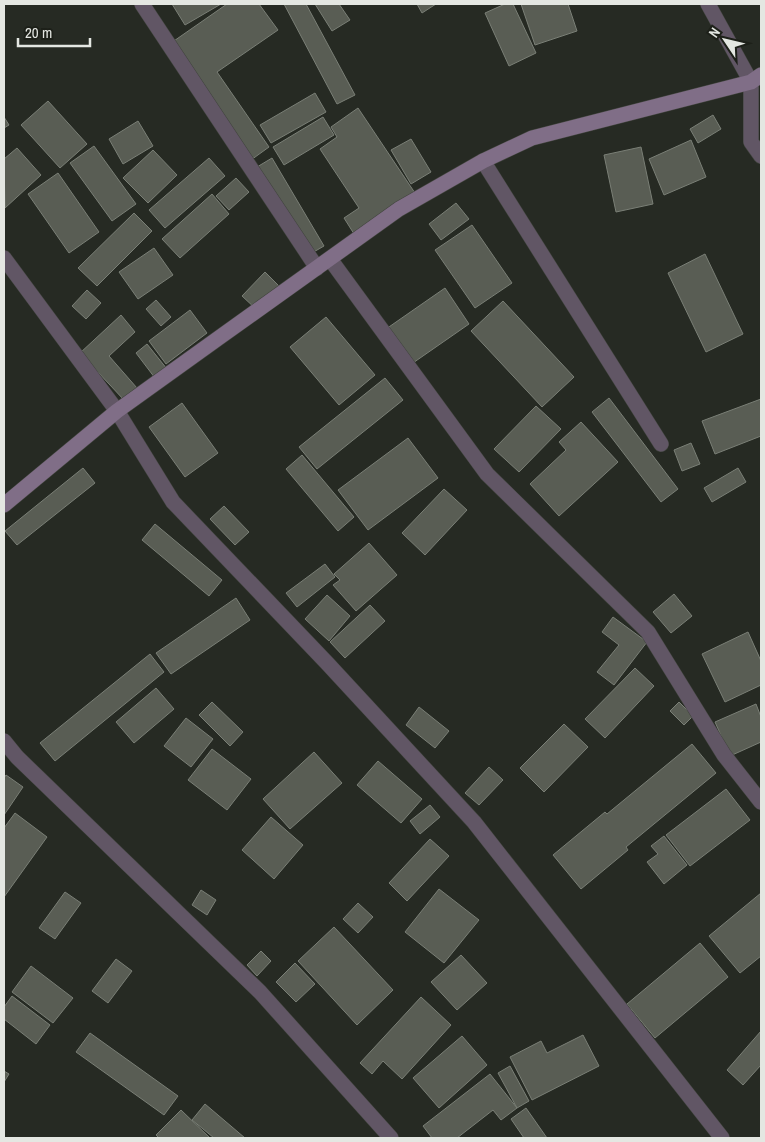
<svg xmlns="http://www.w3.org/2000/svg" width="765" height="1142" viewBox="0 0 765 1142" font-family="'Archivo Narrow',sans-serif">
  <rect width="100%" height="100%" fill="#262a23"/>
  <g fill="#595d54" stroke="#7a7f76">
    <polygon points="172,4 221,4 185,25"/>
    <polygon points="227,4 259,4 278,30 217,72 269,147 251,160 171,43"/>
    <polygon points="284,4 306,4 355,95 337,104"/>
    <polygon points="315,4 339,4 350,20 332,31"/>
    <polygon points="417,4 436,4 422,13"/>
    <polygon points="505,4 513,4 536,53 509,66 485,13"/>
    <polygon points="521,4 568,4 577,31 535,45"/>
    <polygon points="315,93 326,112 271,143 260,125"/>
    <polygon points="48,101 87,144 60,168 21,125"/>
    <polygon points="358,108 417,196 356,237 344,218 359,208 320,149 337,137 331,127"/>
    <polygon points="713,115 721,129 698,143 690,129"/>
    <polygon points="4,117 9,125 4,128"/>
    <polygon points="323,117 334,135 284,165 273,147"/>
    <polygon points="138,121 153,146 123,164 109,139"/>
    <polygon points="411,139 431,172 411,184 391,150"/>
    <polygon points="691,140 706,177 664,195 649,159"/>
    <polygon points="94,146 136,204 112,221 70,163"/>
    <polygon points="641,147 653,204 616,212 604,155"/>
    <polygon points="17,148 41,175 5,208 4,159"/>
    <polygon points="153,150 177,175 148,203 123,178"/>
    <polygon points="209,158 225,176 165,228 149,210"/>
    <polygon points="272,158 324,246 305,257 252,170"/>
    <polygon points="58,173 99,232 69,253 28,194"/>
    <polygon points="236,178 249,192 229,210 216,196"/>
    <polygon points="212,194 229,214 180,258 162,239"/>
    <polygon points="456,203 469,219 441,240 429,224"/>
    <polygon points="134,213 152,231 97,286 78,268"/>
    <polygon points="472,225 512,283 475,308 435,250"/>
    <polygon points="154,248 173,275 138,299 119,272"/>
    <polygon points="705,254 743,334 706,352 668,273"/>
    <polygon points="265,272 279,286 256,309 242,296"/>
    <polygon points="445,288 469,324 410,365 386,329"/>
    <polygon points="87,290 101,303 86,319 72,306"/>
    <polygon points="156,300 171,317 161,326 146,309"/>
    <polygon points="503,301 574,377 542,407 471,331"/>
    <polygon points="190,310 207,333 166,364 149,341"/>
    <polygon points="121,315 135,332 109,356 137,388 124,400 80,353"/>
    <polygon points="326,317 375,375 339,405 290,347"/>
    <polygon points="147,344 167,369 155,378 136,353"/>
    <polygon points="385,378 403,400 317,469 299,447"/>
    <polygon points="609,398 678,489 661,502 592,412"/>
    <polygon points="761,399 761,436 715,454 702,421"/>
    <polygon points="182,403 218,453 185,477 149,427"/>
    <polygon points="536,406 561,429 519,472 494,449"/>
    <polygon points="581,422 618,462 559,516 530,484 566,450 559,442"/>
    <polygon points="408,438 438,478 368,530 338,490"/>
    <polygon points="691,443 700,464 682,471 674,450"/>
    <polygon points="302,455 354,517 338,531 286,469"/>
    <polygon points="83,468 95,483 17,545 5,531"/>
    <polygon points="738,468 746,482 712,502 704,488"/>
    <polygon points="444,489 467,510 425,555 402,533"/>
    <polygon points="224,506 249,532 235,545 210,519"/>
    <polygon points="155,524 222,580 209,596 142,540"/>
    <polygon points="369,543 397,575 356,611 333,585 340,580 334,574"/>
    <polygon points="325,564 335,577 297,607 286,593"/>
    <polygon points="674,594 692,616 671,633 653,612"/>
    <polygon points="327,595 350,616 329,641 305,619"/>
    <polygon points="236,598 250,620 171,674 156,653"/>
    <polygon points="370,605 385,621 345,658 330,642"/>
    <polygon points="613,617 647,642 614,685 597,672 619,645 602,632"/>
    <polygon points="748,632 761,661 761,685 725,702 702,654"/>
    <polygon points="150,654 164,672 55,761 40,743"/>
    <polygon points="635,668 654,686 605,738 585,719"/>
    <polygon points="156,688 174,709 134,743 116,722"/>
    <polygon points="212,702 243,732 230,746 199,715"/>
    <polygon points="679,702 693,716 684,725 670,711"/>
    <polygon points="756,704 761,717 761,742 730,756 715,722"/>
    <polygon points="419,707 449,731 435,748 406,725"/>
    <polygon points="186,718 213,739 191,767 164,746"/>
    <polygon points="564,724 588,747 544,792 520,768"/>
    <polygon points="692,744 716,773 626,847 628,850 581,889 553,855 605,812 607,814"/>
    <polygon points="212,749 251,779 227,810 188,780"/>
    <polygon points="314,752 342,783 290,829 263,799"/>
    <polygon points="378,761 422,799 401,823 357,785"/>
    <polygon points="489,767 503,780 479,805 465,793"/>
    <polygon points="6,775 23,787 4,815 4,778"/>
    <polygon points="726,789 750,820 690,866 666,835"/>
    <polygon points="430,805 440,817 420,834 410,821"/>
    <polygon points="15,813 47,837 4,897 4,828"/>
    <polygon points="271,817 303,845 274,879 242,850"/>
    <polygon points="664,836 687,865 664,884 647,862 658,854 651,846"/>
    <polygon points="430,839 449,856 407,901 389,883"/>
    <polygon points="439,889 479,920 444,963 405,932"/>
    <polygon points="201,890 216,900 207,915 192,905"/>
    <polygon points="65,892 81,903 55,939 39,928"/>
    <polygon points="761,893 761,956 740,973 709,936"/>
    <polygon points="358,903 373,917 358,933 343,919"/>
    <polygon points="334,927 393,990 357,1025 298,961"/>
    <polygon points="700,943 728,977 655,1038 627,1004"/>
    <polygon points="261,951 271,961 257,976 247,965"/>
    <polygon points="461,955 487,983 457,1010 431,982"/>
    <polygon points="116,959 132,971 108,1003 92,991"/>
    <polygon points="295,963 315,984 296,1002 276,982"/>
    <polygon points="31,966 73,998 53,1023 12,992"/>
    <polygon points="12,996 50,1025 36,1044 4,1019 4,1007"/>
    <polygon points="421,997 451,1025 402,1079 383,1061 372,1074 360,1063"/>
    <polygon points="761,1031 761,1065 743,1085 727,1070"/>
    <polygon points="90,1033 178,1096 164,1115 76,1052"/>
    <polygon points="583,1035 599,1066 532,1100 510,1057 541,1041 547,1053"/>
    <polygon points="462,1036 487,1065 439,1108 413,1078"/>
    <polygon points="510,1066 529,1101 517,1108 498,1073"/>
    <polygon points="4,1071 9,1074 4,1082"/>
    <polygon points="490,1074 517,1108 501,1120 493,1110 457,1138 432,1138 423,1126"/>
    <polygon points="205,1104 245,1138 214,1138 192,1120"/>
    <polygon points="526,1108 547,1138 524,1138 511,1119"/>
    <polygon points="181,1110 210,1138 159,1138 156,1135"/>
  </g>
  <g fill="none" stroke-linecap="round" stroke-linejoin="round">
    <g stroke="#41443e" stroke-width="16">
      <g id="street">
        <polyline points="142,4 317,268"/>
        <polyline points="708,4 751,82 751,142 761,156"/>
        <polyline points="483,161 661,444"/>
        <polyline points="4,258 117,411 173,502 327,663 474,822 722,1138"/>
        <polyline points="330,259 487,474 648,632 724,755 761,802"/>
        <polyline points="4,741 17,757 260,992 391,1138"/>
      </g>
    </g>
    <g stroke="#41443e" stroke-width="16">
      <polyline id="secondary" points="4,505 117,411 220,337 399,209 483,161 532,138 751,82 761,75"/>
    </g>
    <use href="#street" stroke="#615665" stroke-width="15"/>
    <use href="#secondary" stroke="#806e87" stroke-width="15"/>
  </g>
  <rect width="765" height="1142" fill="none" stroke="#e4e7e2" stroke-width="10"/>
  <g transform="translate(725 40) rotate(305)" stroke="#1d2019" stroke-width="4" paint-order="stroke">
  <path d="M0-4L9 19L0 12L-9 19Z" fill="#e4e7e2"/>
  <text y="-8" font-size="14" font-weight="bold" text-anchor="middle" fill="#e4e7e2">N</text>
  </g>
  <path d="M18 38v8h72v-8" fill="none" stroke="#e4e7e2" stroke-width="2.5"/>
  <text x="25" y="38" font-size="15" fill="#e4e7e2" stroke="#1d2019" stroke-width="4" paint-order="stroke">20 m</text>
</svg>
